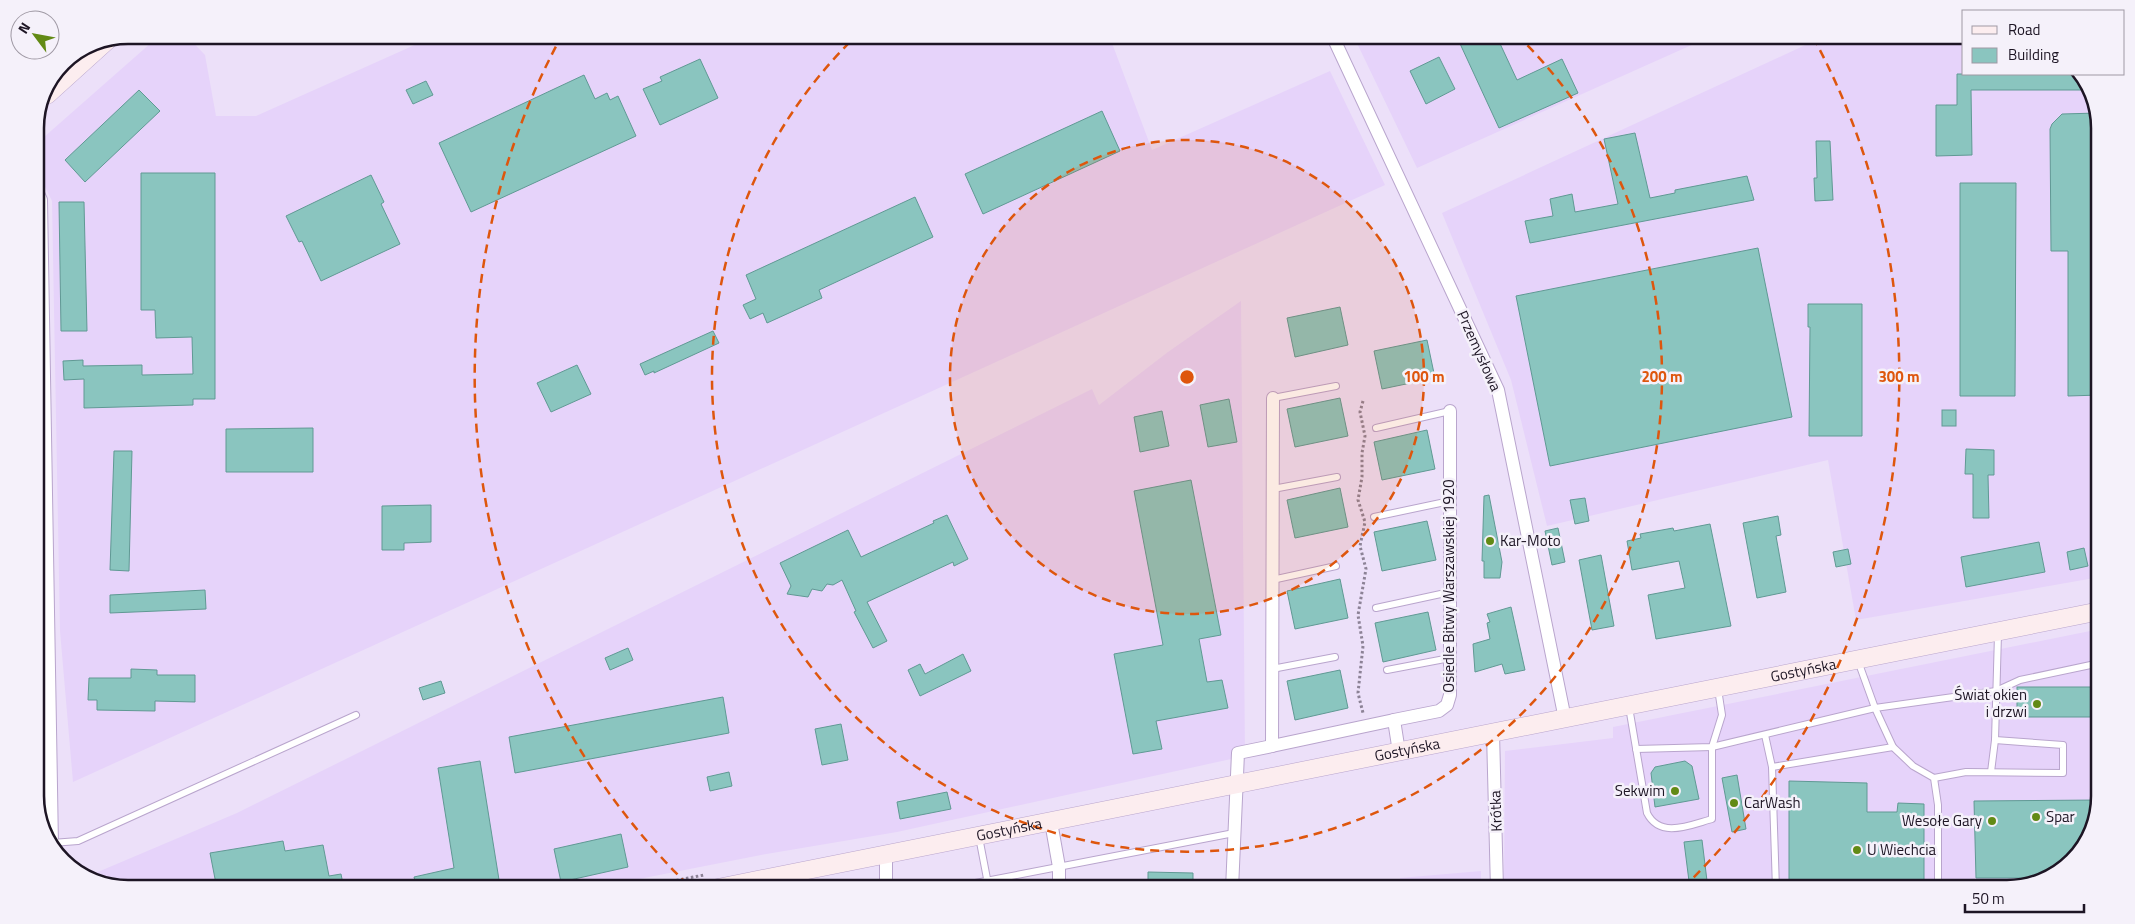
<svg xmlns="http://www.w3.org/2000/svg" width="2135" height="924" viewBox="0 0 2135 924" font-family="'Titillium Web',sans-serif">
  <rect width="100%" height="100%" fill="#ece0f9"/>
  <g fill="#e6d3fa">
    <polygon points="160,35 186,35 205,55 216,116 256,116 437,35 1109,35 1152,150 1330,71 1385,185 73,782 60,631 52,201 35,166 35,145"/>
    <polygon points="1353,35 1714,35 1417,168"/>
    <polygon points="1827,35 1964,35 1964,74 2082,74 2084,76 2100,122 2100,577 1856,620 1828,460 1547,526 1511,380 1442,213"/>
    <polygon points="1241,301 1245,756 897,832 761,855 588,889 127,889 92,882 86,877 237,813 1092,389 1099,405 1168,352"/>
    <polygon points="2100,629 2100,797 2093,832 2059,873 2008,889 1504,889 1505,751 1613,738 1613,727"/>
    <polygon points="1481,871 1481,889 1400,889 1400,878"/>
  </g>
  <g fill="#8ac5bf" stroke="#609994">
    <polygon points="1456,35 1496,35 1517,80 1562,59 1578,93 1499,128"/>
    <polygon points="1439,57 1455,89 1426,104 1410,71"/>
    <polygon points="700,59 718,98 660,125 643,89 662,81 660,77"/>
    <polygon points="1957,74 2082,74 2089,90 1971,90 1972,155 1936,156 1936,105 1957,105"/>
    <polygon points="584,75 595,99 607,93 610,100 618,96 636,136 471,212 439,143"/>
    <polygon points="426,81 433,95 413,104 406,90"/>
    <polygon points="139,90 160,111 85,182 65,160"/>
    <polygon points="1102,111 1120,151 983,214 965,174"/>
    <polygon points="2097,113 2100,122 2100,395 2068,396 2068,251 2051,251 2050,129 2052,124 2062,114"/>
    <polygon points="1635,133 1650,198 1675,193 1675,190 1747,176 1754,200 1530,243 1525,221 1553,216 1550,199 1572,194 1575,212 1618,204 1604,139"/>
    <polygon points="1816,141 1830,141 1833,200 1815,201 1814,178 1817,178"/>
    <polygon points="141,173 215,173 215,399 193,399 193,405 84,408 84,379 64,380 63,361 83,360 83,366 142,365 142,375 193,374 192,337 156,338 155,310 141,310"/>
    <polygon points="371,175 384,202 381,204 400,244 321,281 302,241 299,242 286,216"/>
    <polygon points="1960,183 2016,183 2015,396 1960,396"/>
    <polygon points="915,197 933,237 819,290 822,298 767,323 763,313 750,319 743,305 756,299 746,275"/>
    <polygon points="59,202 84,202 87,331 61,331"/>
    <polygon points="1758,248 1792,417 1550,466 1516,296"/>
    <polygon points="1808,304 1862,304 1862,436 1809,436 1810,327 1808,327"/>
    <polygon points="1340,307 1348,345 1295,357 1287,318"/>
    <polygon points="713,331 719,343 654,373 654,371 645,375 640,364"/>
    <polygon points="1427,340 1435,378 1382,389 1374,351"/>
    <polygon points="577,365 591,394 551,412 537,383"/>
    <polygon points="1340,398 1348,436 1295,447 1287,409"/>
    <polygon points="1229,399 1237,442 1208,447 1200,405"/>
    <rect x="1942" y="410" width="14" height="16"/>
    <polygon points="1162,411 1169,446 1140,452 1134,417"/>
    <polygon points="313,428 313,472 226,472 226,429"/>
    <polygon points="1427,430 1435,469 1382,480 1374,442"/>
    <polygon points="1966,449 1994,450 1994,475 1988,475 1989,518 1973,518 1973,474 1965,474"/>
    <polygon points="114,451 132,451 129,571 110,570"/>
    <polygon points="1191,480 1221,635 1199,639 1207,682 1222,680 1228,708 1156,721 1162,749 1133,754 1114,654 1163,645 1134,491"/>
    <polygon points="1340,488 1348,527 1295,538 1287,500"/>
    <polygon points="1489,495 1502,562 1500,578 1484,578 1484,561 1482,561 1484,496"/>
    <polygon points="1585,498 1589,521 1575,524 1570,500"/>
    <polygon points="431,505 431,542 404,543 404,550 382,550 382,506"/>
    <polygon points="947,515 968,559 954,566 953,562 867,602 887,641 873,648 854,612 856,611 842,580 833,585 827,584 822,591 812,589 808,597 787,594 791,586 780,563 848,530 861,557 934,523 933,521"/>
    <polygon points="1778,516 1781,535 1776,536 1786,592 1757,598 1743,523"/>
    <polygon points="1427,521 1436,560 1382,571 1374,532"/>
    <polygon points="1710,524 1731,626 1656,639 1648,595 1685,588 1679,561 1632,570 1627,541 1641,538 1640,534 1673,528 1674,531"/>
    <polygon points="1558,528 1565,562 1552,565 1545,531"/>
    <polygon points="2039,542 2045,572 1966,587 1961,557"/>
    <polygon points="2084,548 2088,566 2070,570 2067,552"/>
    <polygon points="1848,549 1851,564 1836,567 1833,552"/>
    <polygon points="1601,555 1614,626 1592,630 1579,560"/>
    <polygon points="1340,579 1348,618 1295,629 1287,591"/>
    <polygon points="205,590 206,609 110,613 110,595"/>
    <polygon points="1511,607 1525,670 1505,674 1502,664 1475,672 1473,644 1490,639 1487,623 1490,622 1487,614"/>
    <polygon points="1428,612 1436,650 1383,662 1375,623"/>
    <polygon points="628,648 633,660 610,670 605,658"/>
    <polygon points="963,654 971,671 920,696 908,670 920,664 925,674"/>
    <polygon points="131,669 157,670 157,675 195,675 195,702 155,701 155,711 97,710 97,700 88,700 89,678 131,678"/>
    <polygon points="1340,670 1348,708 1295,720 1287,681"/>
    <polygon points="441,681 445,693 423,700 419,688"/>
    <rect x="2017" y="687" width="83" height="30"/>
    <polygon points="723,697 729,733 515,773 509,737"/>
    <polygon points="841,724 848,760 822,765 815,729"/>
    <polygon points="480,761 500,886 484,889 417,889 414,877 454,868 438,768"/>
    <polygon points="1685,761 1692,766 1699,799 1655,807 1651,773 1655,767"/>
    <polygon points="729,772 732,786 710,791 707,777"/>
    <polygon points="1737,775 1746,829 1732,832 1722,778"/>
    <polygon points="1789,781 1867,783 1867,812 1897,812 1898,803 1924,804 1924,889 1789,889"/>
    <polygon points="947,792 951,809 900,819 897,802"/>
    <polygon points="2099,800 2093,832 2059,873 2043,878 1976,878 1974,801"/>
    <polygon points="621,834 628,867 561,882 554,849"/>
    <polygon points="1702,840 1708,889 1690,889 1684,842"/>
    <polygon points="283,841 285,851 323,845 329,876 341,874 344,889 217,889 210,853"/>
    <polygon points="1148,872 1193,873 1193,889 1148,889"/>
  </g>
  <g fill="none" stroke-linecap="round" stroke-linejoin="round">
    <g stroke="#b9a5cd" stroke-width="8">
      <g id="lane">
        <polyline points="1006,40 1018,35"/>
        <polyline points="1273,398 1336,386"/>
        <polyline points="1376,428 1450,411"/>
        <polyline points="1273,489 1337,477"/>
        <polyline points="1374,517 1450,501"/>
        <polyline points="1272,580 1336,566"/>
        <polyline points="1376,608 1450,592"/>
        <polyline points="1858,661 1875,708 1893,747 1913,766 1934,778 1938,805 1938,889"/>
        <polyline points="1272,669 1335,657"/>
        <polyline points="1387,670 1450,658"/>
        <path d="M1629 707 1647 813C1660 839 1690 825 1712 819V747L1722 715 1718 689"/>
        <polyline points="1765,735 1772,767 1776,889"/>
        <polyline points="1636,749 1712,747 1875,708 1996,691 2020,680 2100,663"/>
        <polyline points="1772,767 1893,747"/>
        <polyline points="1991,772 1995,740 1998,634"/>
        <polyline points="1934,778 1966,772 2063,773 2063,745 1995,740"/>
        <polyline points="979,837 989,889"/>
        <polyline points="52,843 78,841 356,715"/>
        <polyline points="944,889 1234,833"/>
      </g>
    </g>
    <g stroke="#b9a5cd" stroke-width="14">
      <g id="street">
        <polyline points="1332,35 1498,390 1565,719"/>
        <polyline points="35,187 41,200 52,846"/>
        <polyline points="1493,733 1497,889"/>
        <polyline points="1272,746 1394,720"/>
        <polyline points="1399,752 1394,720 1439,711 1447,705 1450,695 1450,411"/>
        <polyline points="1051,822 1059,867 1059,889"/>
        <polyline points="886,889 886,854"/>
        <polyline points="1232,889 1238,753 1272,746 1273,398"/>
      </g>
    </g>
    <g stroke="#b9a5cd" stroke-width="19">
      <g id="secondary">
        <polyline points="47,95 110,38"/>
        <path id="s1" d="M713 889 2100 611"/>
      </g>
    </g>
    <g stroke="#8c8296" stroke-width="3" stroke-dasharray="2.5 2.5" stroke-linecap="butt">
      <polyline points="1363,401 1360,412 1365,436 1362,453 1362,477 1358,500 1365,522 1360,546 1366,569 1358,615 1363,646 1358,693 1363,713"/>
      <polyline points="632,889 704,875"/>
    </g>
    <use href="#lane" stroke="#fff" stroke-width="6"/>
    <use href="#street" stroke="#fff" stroke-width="12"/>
    <use href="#secondary" stroke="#fcedef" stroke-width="18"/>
  </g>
  <circle cx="1187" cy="377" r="237" fill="#de560d" fill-opacity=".12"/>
  <g fill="none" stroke="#de560d" stroke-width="2.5" stroke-dasharray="9 6">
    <circle cx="1187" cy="377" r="237"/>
    <path d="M1517 35A475 475 0 1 1 857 35"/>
    <path d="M688 885A712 712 0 0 1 561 37M1813 37A712 712 0 0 1 1686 885"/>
  </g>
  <g fill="#628a15" stroke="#f5f1fa" stroke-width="2">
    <circle cx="1490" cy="541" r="5"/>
    <circle cx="2037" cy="704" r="5"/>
    <circle cx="1675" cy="791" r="5"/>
    <circle cx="1734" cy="803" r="5"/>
    <circle cx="2036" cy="817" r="5"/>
    <circle cx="1992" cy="821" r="5"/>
    <circle cx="1857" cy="850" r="5"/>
  </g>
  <g text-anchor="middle" stroke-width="5" stroke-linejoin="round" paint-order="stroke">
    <g font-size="15" fill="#1d1524" stroke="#f5f1fa">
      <text transform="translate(1479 351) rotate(66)" y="5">Przemysłowa</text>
      <text transform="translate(1449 586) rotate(-90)" y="5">Osiedle Bitwy Warszawskiej 1920</text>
      <text dy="5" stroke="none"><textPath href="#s1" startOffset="1112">Gostyńska</textPath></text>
      <text dy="5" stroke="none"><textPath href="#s1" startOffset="708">Gostyńska</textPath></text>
      <text transform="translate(1496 811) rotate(-92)" y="5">Krótka</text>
      <text dy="5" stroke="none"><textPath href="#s1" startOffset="302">Gostyńska</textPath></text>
    </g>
    <g font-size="15" fill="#1d1524" stroke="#f5f1fa" text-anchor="start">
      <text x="1500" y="546">Kar-Moto</text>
      <text x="2027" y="700" text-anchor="end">Świat okien<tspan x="2027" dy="17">i drzwi</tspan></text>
      <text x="1665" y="796" text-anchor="end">Sekwim</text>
      <text x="1744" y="808">CarWash</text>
      <text x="2046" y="822">Spar</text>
      <text x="1982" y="826" text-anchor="end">Wesołe Gary</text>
      <text x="1867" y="855">U Wiechcia</text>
    </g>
  </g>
  <path d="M0 0H2135V924H0ZM128 44H2007A84 84 0 0 1 2091 128V796A84 84 0 0 1 2007 880H128A84 84 0 0 1 44 796V128A84 84 0 0 1 128 44Z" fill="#f5f1fa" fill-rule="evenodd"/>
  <path fill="none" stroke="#1d1524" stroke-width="2.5" d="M128 44H2007A84 84 0 0 1 2091 128V796A84 84 0 0 1 2007 880H128A84 84 0 0 1 44 796V128A84 84 0 0 1 128 44Z"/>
  <circle cx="1187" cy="377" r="8" fill="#de560d" stroke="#f5f1fa" stroke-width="2.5"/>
  <g font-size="15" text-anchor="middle" font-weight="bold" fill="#de560d" stroke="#f5f1fa" stroke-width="5" stroke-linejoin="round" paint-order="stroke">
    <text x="1424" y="382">100 m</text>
    <text x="1662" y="382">200 m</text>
    <text x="1899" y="382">300 m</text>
  </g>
  <rect x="1962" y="10" width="162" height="65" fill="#f5f1fa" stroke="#9f99a4"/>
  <rect x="1972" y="26" width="25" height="8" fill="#fcedef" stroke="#9f99a4"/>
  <text x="2008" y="35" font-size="15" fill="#1d1524">Road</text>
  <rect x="1972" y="48" width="25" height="15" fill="#8ac5bf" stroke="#9f99a4"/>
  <text x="2008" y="60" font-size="15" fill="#1d1524">Building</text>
  <g transform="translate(35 35) rotate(302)"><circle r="24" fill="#f5f1fa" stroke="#9f99a4"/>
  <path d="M0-4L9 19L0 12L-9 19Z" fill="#628a15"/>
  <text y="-8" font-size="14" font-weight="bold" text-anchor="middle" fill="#1d1524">N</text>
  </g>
  <path d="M1965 904v8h119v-8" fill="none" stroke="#1d1524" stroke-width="2.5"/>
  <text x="1972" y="904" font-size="15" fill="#1d1524" stroke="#f5f1fa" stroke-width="4" paint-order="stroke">50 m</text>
</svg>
